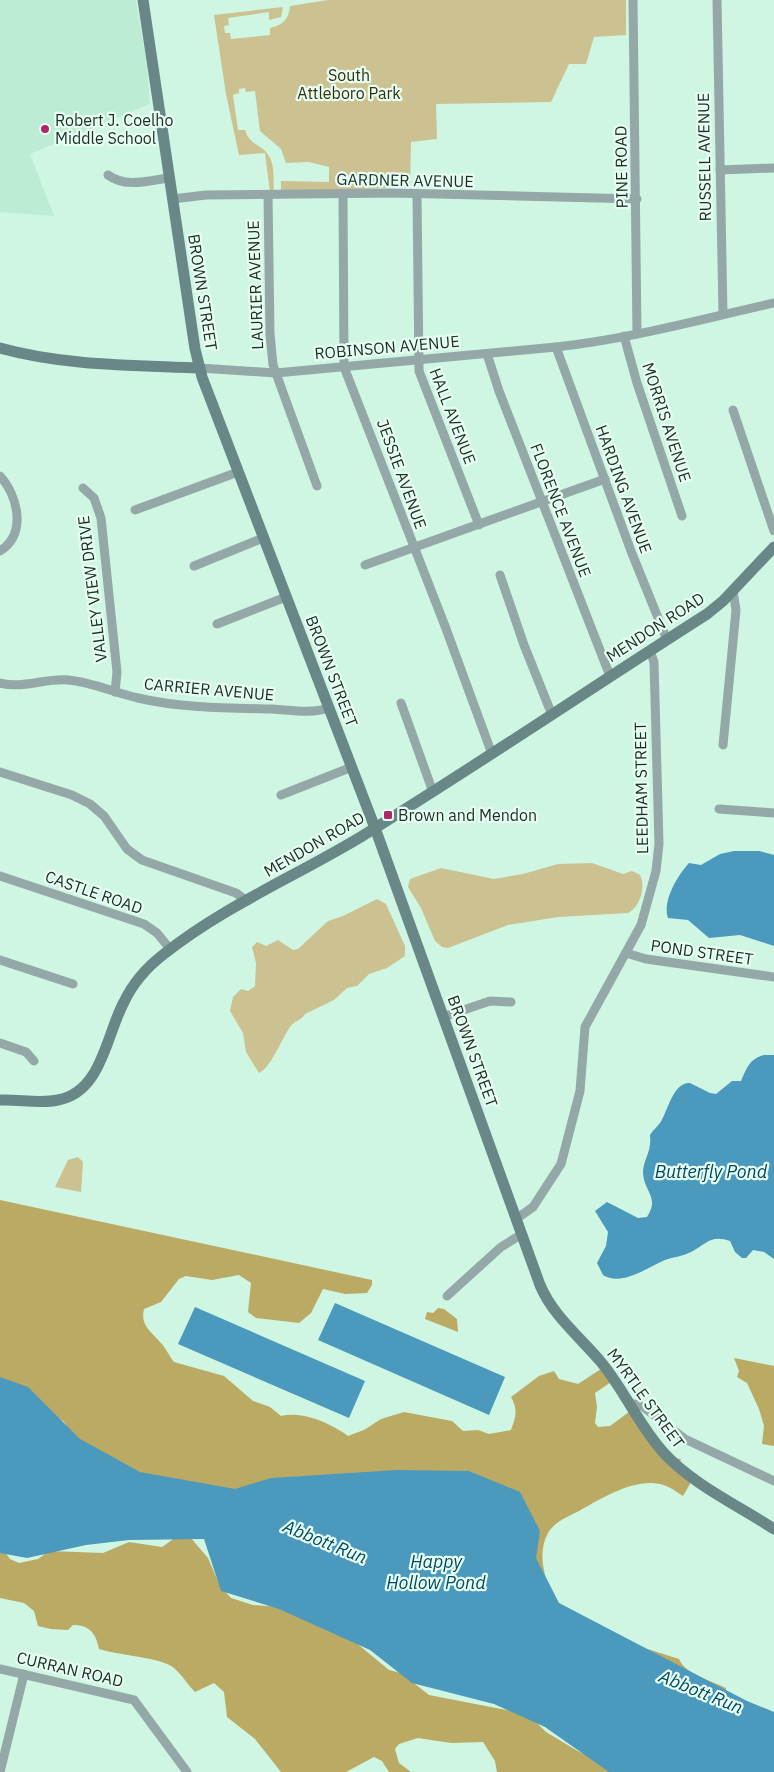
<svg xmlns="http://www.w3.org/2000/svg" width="774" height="1772" viewBox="0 0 774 1772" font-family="'IBM Plex Sans',sans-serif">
  <rect width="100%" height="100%" fill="#cef6e2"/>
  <polygon fill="#bdecd4" points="0,0 136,0 147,66 150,104 30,154 54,216 0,212"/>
  <g fill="#ccc190">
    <path d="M328 0H626V35L594 37 586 64H569L551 102 436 104 437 139 411 142 410 187 284 192 281 190V181L329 182V167L309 162 286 163 281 149 260 131 255 91 246 92 245 88 239 89V93L233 95 238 130H245C250 146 262 144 269 156 275 165 273 182 274 192H270L265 153 239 155 226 94 214 15 283 7 281 17 269 20V12L228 18 229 25 224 26 225 33H230L231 39 270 35V28C282 25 289 20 290 6Z"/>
    <path d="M592 863 623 874 632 871 640 875C646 887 640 907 628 913L558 917 508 925 448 948 442 947 435 941 421 908 408 887 410 879 441 868 494 879 523 874 558 864Z"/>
    <path d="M377 899 386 904 405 946V956L387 968 369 974 357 986 347 988 334 1000 305 1014C302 1020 294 1021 290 1027 282 1038 271 1068 259 1073L246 1052 243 1033 230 1011 233 997 241 989 248 991 255 986 256 963 252 947 257 942 266 946 278 940 293 950 298 949 328 921 343 916Z"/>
    <polygon points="78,1157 83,1162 81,1192 55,1187 68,1160"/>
  </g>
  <g fill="#baaa63">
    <path d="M0 1200 372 1280V1285L367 1293 345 1294 323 1289 311 1313 299 1323 256 1318 248 1312 251 1283 239 1275 212 1280 186 1276 179 1279 161 1302 144 1309C140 1326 151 1331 160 1342 166 1348 169 1356 174 1362L224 1376 253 1401 270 1407 281 1416C303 1411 330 1423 348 1436L364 1430 381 1419 404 1412 452 1421 463 1431 478 1430 489 1434 511 1430C516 1417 518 1409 511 1397L539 1376 554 1371 559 1379 578 1384 604 1367 614 1380 595 1393 597 1407 595 1423 598 1427 610 1426 633 1409 673 1458 681 1459 679 1464 694 1477 683 1496C678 1493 672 1488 666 1486 639 1475 602 1498 579 1511 569 1516 554 1522 548 1533 536 1555 546 1579 553 1600L638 1646 679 1659C685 1674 712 1681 726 1688V1692L706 1685 328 1477 299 1476 246 1492 158 1480 79 1445 64 1422 48 1410 0 1387Z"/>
    <polygon points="438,1308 444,1309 457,1319 458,1332 425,1319 427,1312 433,1313"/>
    <polygon points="734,1358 774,1366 774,1446 762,1444 764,1426 759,1409 747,1383 737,1377 739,1371"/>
    <path d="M0 1470 2 1548 10 1559 19 1563 38 1559 49 1551 103 1553 129 1542 162 1547 176 1537H190L208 1558 220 1586 231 1598 253 1605 280 1607 337 1627 389 1670 401 1673 429 1695 511 1711 536 1722 546 1732 576 1750 619 1772H497L495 1761 483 1742 451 1743 418 1738 399 1744 395 1749 399 1763 411 1772H389L382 1761 374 1757 346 1772H281L255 1739 227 1717 224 1692 214 1683 195 1692C188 1685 182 1675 174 1668 162 1657 115 1655 99 1649 96 1633 89 1625 73 1625L68 1630 51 1629 38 1626 34 1611 24 1603 0 1598Z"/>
  </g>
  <g fill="#4b99bc">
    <path d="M734 851H759L774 855V946L740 935 709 938 688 920 668 918C662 901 678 875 689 863L701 865 720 854Z"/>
    <path d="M764 1055H774V1259L764 1252 753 1250 746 1258H742L735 1252 730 1241C711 1234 706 1244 691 1252 684 1256 673 1257 665 1260 648 1267 622 1287 603 1275L597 1263 606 1246 608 1232 595 1211 607 1202 638 1218 647 1217C660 1197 644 1192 643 1173 643 1159 652 1153 650 1135 653 1130 657 1127 660 1123 668 1111 673 1082 690 1083L710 1093 716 1094 732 1081H741C747 1068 749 1059 764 1055Z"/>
    <polygon points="335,1303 505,1377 489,1415 318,1340"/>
    <polygon points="195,1307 365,1381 349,1418 178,1344"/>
    <polygon points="0,1377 28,1387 80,1439 140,1472 235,1489 271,1478 397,1470 469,1471 520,1492 540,1531 536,1558 559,1603 747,1701 774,1712 774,1772 609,1772 545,1727 494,1704 412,1683 370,1650 279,1609 221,1591 204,1539 129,1540 86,1545 27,1558 0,1553"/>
  </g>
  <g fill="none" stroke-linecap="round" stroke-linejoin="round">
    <g stroke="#94a8a8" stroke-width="9">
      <polyline points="633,0 637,334"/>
      <polyline points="717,0 723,314"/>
      <polyline points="720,170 774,168"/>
      <path d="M108 175C126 188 147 181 168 178"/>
      <polyline points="343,194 344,367 445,626 492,754"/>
      <polyline points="417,194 419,371 479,525"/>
      <polyline points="268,195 270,334 273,365 317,486"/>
      <polyline points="172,199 206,195 395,193 637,199"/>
      <polyline points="624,336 637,383 682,516"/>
      <polyline points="556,347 631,551 667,640"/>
      <polyline points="487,354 499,391 610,676"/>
      <path d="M200 368 276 373 556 347C630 339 702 319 774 303"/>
      <polyline points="733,410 774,531"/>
      <path d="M0 476C18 496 27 534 0 551"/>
      <polyline points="83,488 94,498 101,518 117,672 115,692"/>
      <polyline points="135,510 238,472"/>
      <polyline points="365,565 605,479"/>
      <polyline points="194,566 263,538"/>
      <polyline points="500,575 524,645 552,715"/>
      <polyline points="217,624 286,597"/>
      <path d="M0 683C24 689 45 678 68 680 92 682 115 693 138 698 180 708 229 708 272 709 291 710 310 714 329 708"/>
      <polyline points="401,703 433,792"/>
      <polyline points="723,745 736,610 733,591"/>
      <polyline points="0,772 72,795 90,804 104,816 127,849 142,860 236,893 247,901"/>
      <polyline points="281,795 352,767"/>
      <polyline points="719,809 774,813"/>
      <polyline points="0,876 144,924 157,933 170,949"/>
      <polyline points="626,953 646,959 774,977"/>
      <polyline points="0,960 73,984"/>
      <polyline points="443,1017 490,1001 511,1002"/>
      <polyline points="0,1043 26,1052 34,1061"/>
      <polyline points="516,1219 533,1207 561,1164 580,1091 585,1027 641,925 656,871 659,844 654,662 650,651"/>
      <polyline points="447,1296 501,1247 522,1234"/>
      <polyline points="629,1403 642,1406 685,1439 774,1481"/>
      <polyline points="0,1669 134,1700 187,1772"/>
      <polyline points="0,1772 24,1674"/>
    </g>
    <g stroke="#698787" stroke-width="11">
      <path d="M143 0 195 349 202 377 375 828 540 1285C553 1316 580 1337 601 1362 625 1391 639 1426 664 1453 692 1484 739 1506 774 1529"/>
      <path d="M0 348C65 366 133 365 200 368"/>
      <path d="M0 1100C19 1099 39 1104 58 1100 102 1092 106 1035 124 1002 133 983 147 967 164 954 223 907 294 877 359 838 476 766 591 688 707 614L723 601 774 547"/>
    </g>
  </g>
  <g fill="#b02667" stroke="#e7fff3" stroke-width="2">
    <circle cx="45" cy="129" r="5"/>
    <rect x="383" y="810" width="10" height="10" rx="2.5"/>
  </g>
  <g text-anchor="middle" stroke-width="4.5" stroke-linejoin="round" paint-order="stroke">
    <g font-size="16" fill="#373010" stroke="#e7fff3">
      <text x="349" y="81">South<tspan x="349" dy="18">Attleboro Park</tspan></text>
    </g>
    <g font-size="16" fill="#1f2e27" stroke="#e7fff3" text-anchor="start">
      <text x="55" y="126">Robert J. Coelho<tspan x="55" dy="18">Middle School</tspan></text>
      <text x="398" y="821">Brown and Mendon</text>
    </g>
    <g font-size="16" fill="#1f2e27" stroke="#e7fff3">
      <text transform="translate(704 157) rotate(-91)" y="6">RUSSELL AVENUE</text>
      <text transform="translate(621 167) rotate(-91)" y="6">PINE ROAD</text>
      <text transform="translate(405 180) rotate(1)" y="6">GARDNER AVENUE</text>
      <text transform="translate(255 285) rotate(-92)" y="6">LAURIER AVENUE</text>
      <text transform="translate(203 292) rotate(81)" y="6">BROWN STREET</text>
      <text transform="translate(387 347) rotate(-5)" y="6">ROBINSON AVENUE</text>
      <text transform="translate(453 416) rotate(69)" y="6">HALL AVENUE</text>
      <text transform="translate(667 422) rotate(72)" y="6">MORRIS AVENUE</text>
      <text transform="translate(402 474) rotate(70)" y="6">JESSIE AVENUE</text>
      <text transform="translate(624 489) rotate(70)" y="6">HARDING AVENUE</text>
      <text transform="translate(561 510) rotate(69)" y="6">FLORENCE AVENUE</text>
      <text transform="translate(92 589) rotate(-97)" y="6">VALLEY VIEW DRIVE</text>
      <text transform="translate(655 627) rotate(-33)" y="6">MENDON ROAD</text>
      <text transform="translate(332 671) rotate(69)" y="6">BROWN STREET</text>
      <text transform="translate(209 689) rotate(5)" y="6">CARRIER AVENUE</text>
      <text transform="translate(641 788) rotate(-91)" y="6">LEEDHAM STREET</text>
      <text transform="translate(314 844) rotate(-30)" y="6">MENDON ROAD</text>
      <text transform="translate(94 892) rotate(19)" y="6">CASTLE ROAD</text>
      <text transform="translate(702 952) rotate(8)" y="6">POND STREET</text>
      <text transform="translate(473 1051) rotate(70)" y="6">BROWN STREET</text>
      <text transform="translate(646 1398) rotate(54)" y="6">MYRTLE STREET</text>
      <text transform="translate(70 1669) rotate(13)" y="6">CURRAN ROAD</text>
    </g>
    <g font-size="18" font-style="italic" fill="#034961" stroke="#e7fff3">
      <text x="711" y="1178">Butterfly Pond</text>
      <text transform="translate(325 1542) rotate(22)" y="6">Abbott Run</text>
      <text x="436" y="1568">Happy<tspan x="436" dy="21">Hollow Pond</tspan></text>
      <text transform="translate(701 1692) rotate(22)" y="6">Abbott Run</text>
    </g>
  </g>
</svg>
